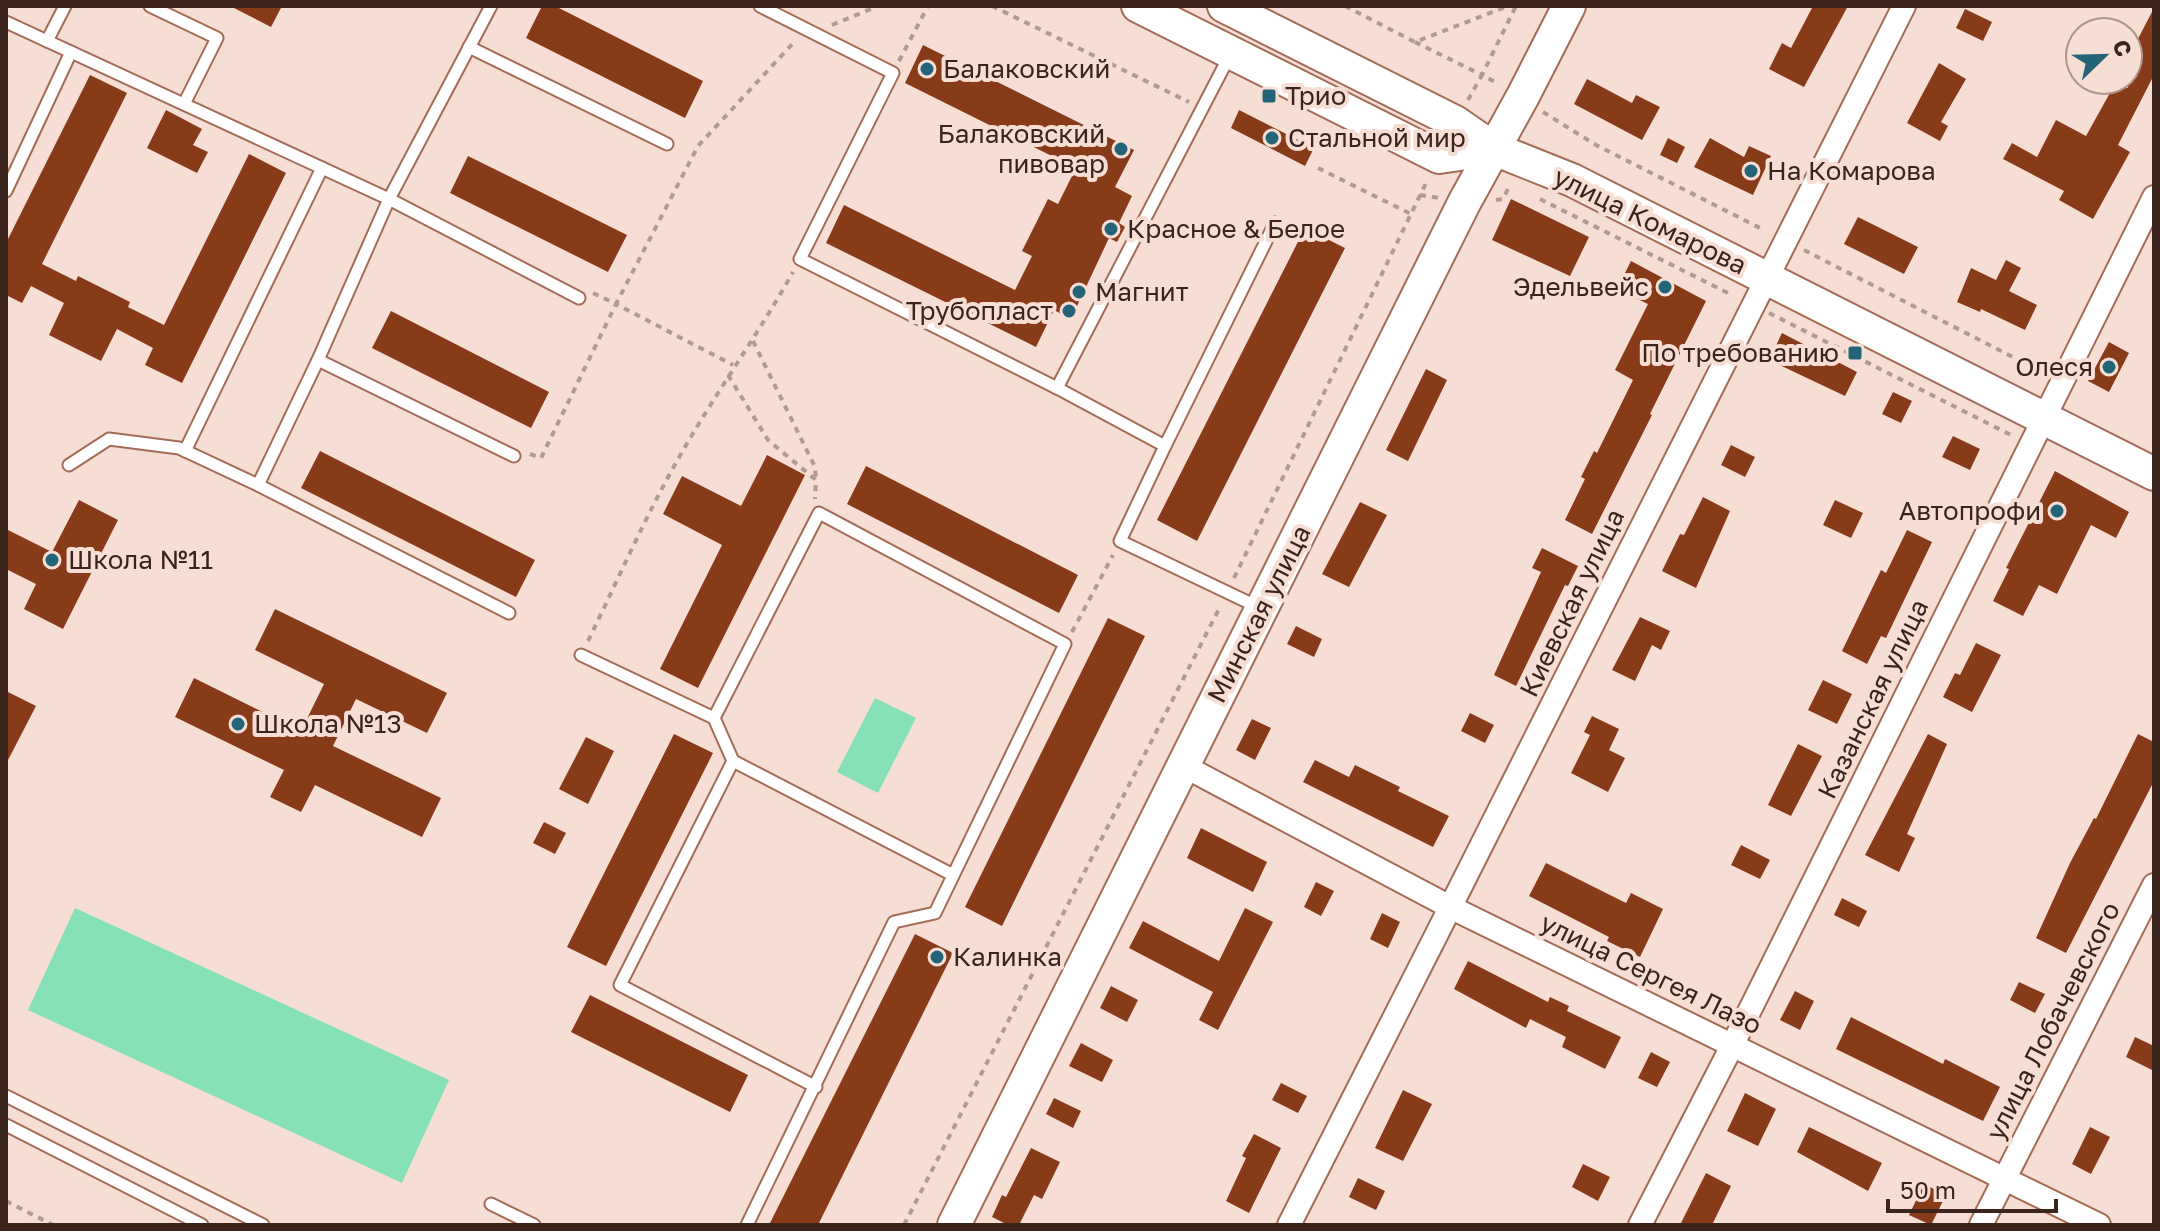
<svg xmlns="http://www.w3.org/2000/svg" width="2160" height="1231" viewBox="0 0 2160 1231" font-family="'Golos Text',sans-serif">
  <rect width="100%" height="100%" fill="#f7ded4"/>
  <g fill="#86e1b6">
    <polygon points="875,698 916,718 878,793 837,772"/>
    <polygon points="75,908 449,1080 402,1183 28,1010"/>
  </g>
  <g fill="#873b19">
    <polygon points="230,6 282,6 271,27"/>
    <polygon points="542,6 555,6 703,81 685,118 526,38"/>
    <polygon points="1813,6 1848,6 1804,87 1769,69 1782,43 1791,48"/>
    <polygon points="2154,8 2154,75 2118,145 2130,152 2093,219 2059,200 2064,191 2003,159 2012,143 2037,157 2056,120 2086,136 2116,82 2128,88 2128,58"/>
    <polygon points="1965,9 1992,22 1983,41 1956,28"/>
    <polygon points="923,45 1134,150 1115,187 1132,196 1119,223 1125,227 1117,242 1109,238 1071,319 1054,310 1036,347 826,243 844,205 1015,290 1032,256 1022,251 1048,199 1058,204 1076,168 905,83"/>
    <polygon points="1939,63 1966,79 1941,122 1948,126 1940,141 1907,123"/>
    <polygon points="90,75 127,93 42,264 76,281 78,276 130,302 128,307 164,325 249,154 286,173 182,383 145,365 153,348 117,329 101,361 49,335 64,303 31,286 22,303 6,295 6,243"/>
    <polygon points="1587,79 1632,103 1636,95 1660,107 1642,140 1574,104"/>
    <polygon points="166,110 202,129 193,145 208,152 197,173 147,148"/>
    <polygon points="1239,110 1314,148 1305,166 1231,128"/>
    <polygon points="1668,138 1685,147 1677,163 1660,155"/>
    <polygon points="1710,138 1744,157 1749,146 1771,156 1753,195 1694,167"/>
    <polygon points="468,156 627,235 608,272 450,193"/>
    <polygon points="1511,199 1589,237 1570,276 1492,240"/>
    <polygon points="1858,217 1918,247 1904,274 1844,244"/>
    <polygon points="1305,228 1345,248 1197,541 1157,520"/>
    <polygon points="2006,260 2021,268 2009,291 2037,305 2025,330 1981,309 1980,312 1957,302 1971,268 1996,280"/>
    <polygon points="1631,261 1706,301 1650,414 1652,415 1592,534 1565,520 1585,479 1581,477 1594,451 1597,453 1633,380 1615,370 1648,304 1617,289"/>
    <polygon points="391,311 549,392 531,428 372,348"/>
    <polygon points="1782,333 1857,372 1845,396 1769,360"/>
    <polygon points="2109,342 2129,353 2109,392 2088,381"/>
    <polygon points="1426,369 1447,380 1408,461 1386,450"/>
    <polygon points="1893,392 1912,401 1901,423 1882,414"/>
    <polygon points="1953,436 1980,449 1970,470 1942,457"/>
    <polygon points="1731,445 1755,457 1745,477 1721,465"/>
    <polygon points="320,451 535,560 516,597 301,488"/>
    <polygon points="767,455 805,475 698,688 660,669 722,545 663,514 682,476 741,506"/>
    <polygon points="866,466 1078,575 1059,613 847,504"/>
    <polygon points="2055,471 2129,512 2116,538 2091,525 2057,594 2039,585 2023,616 1993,601 2009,569 2006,568"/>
    <polygon points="1703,497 1730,511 1696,588 1662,571 1680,534 1684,535"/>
    <polygon points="79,500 118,520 63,629 24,609 36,584 6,569 6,529 52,552"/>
    <polygon points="1835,500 1863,513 1851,538 1823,525"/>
    <polygon points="1360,502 1387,515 1349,587 1322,574"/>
    <polygon points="1907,530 1932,542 1886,638 1881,636 1867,664 1842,651 1881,570 1886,573"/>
    <polygon points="1542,548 1578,566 1568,586 1565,585 1516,686 1494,675 1541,572 1532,568"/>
    <polygon points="275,609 447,693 427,733 356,699 333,746 441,798 422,837 315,785 301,812 270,797 284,770 175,717 194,678 301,731 324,684 255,650"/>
    <polygon points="1640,617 1670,631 1661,650 1652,645 1635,681 1612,670"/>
    <polygon points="1108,618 1145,636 1002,926 965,907"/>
    <polygon points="1296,626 1322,639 1314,657 1287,644"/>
    <polygon points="1976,643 2001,655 1972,712 1943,697 1955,673 1960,675"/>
    <polygon points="1823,680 1852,694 1837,724 1808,710"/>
    <polygon points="6,691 36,706 6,764"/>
    <polygon points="1470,713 1494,725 1485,743 1461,731"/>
    <polygon points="1592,716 1619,729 1609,750 1625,758 1608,792 1571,773 1590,735 1584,732"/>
    <polygon points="1252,719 1271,728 1255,760 1236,750"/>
    <polygon points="674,734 713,753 606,966 567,947"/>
    <polygon points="1928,734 1947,744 1907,834 1915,838 1899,872 1865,855"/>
    <polygon points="2138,734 2154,742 2154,781 2066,953 2036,938 2070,863 2094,818 2096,819"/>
    <polygon points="586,737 614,751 588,804 559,789"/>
    <polygon points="1798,744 1822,756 1791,816 1768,805"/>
    <polygon points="1315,760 1349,777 1355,765 1400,787 1398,791 1449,816 1433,847 1303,782"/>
    <polygon points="544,822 566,833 555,854 533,843"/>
    <polygon points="1201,828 1267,862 1253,892 1187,858"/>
    <polygon points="1741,845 1770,860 1760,879 1731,865"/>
    <polygon points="1546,863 1626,903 1631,893 1663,909 1640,957 1607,941 1609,937 1529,896"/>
    <polygon points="1316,882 1334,891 1321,916 1304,907"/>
    <polygon points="1842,898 1867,911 1859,927 1834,915"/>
    <polygon points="1245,908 1273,922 1218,1030 1199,1020 1213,992 1129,948 1143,921 1219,961"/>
    <polygon points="1382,913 1400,922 1388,948 1370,939"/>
    <polygon points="915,934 953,953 818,1225 769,1225"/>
    <polygon points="1468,961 1548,1002 1550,997 1569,1006 1567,1011 1621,1037 1605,1069 1562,1047 1566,1037 1530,1019 1526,1028 1454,989"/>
    <polygon points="2019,982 2045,994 2035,1013 2010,1000"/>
    <polygon points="1111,986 1138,1000 1127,1022 1100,1008"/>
    <polygon points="1795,991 1814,1001 1800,1030 1780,1020"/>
    <polygon points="590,995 748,1075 730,1112 571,1032"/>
    <polygon points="1851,1017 1943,1064 1945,1059 2000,1087 1983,1121 1836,1049"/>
    <polygon points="2135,1037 2154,1046 2154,1071 2126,1057"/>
    <polygon points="1081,1043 1113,1060 1102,1082 1069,1066"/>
    <polygon points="1651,1052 1670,1062 1657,1087 1638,1078"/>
    <polygon points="1281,1083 1307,1096 1298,1113 1272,1100"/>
    <polygon points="1403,1090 1432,1104 1403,1161 1375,1148"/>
    <polygon points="1745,1093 1776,1109 1758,1146 1727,1131"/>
    <polygon points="1054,1098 1081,1111 1073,1128 1046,1114"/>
    <polygon points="1809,1127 1882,1163 1868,1191 1797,1152"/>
    <polygon points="2090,1127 2110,1137 2091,1174 2072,1164"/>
    <polygon points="1254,1134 1281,1148 1249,1213 1226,1201 1246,1158 1242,1156"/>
    <polygon points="1031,1148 1060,1162 1042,1199 1034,1195 1019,1225 1008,1225 992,1217 1002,1195 1006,1197"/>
    <polygon points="1583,1164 1610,1177 1598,1201 1572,1187"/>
    <polygon points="1706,1173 1731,1186 1712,1225 1680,1225"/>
    <polygon points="1358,1178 1385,1191 1376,1210 1349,1197"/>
    <polygon points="1924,1184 1946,1195 1931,1225 1909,1215"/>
  </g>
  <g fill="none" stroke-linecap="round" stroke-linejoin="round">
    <g stroke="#a36c56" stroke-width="15">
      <g id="lane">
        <polyline points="150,6 217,38 184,104"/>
        <polyline points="760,6 893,73 800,259 1057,388 1165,446 1120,541 1258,607"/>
        <polyline points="6,22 389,199 491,6"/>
        <polyline points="47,41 65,6"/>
        <polyline points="469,47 667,144"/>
        <polyline points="6,191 71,52"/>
        <polyline points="318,360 514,456"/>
        <polyline points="1057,388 1231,53"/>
        <polyline points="1165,446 1275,223"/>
        <polyline points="185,451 322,168"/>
        <polyline points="69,465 109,439 179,448 258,485 318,360 389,199 579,298"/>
        <polyline points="258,485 509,613"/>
        <polyline points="581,655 714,718"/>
        <polyline points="733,761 953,875"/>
        <polyline points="6,1096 263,1225"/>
        <polyline points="6,1125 202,1225"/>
        <polyline points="491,1204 534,1225"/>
        <polyline points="747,1225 894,922 935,913 1065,644 819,513 714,718 733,761 620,985 816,1087"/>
      </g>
    </g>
    <g stroke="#a36c56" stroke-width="26">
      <g id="street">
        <polyline points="1182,765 1452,908 2099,1225"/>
        <path d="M1289 1225C1497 820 1696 410 1904 6"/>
        <polyline points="1640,1225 1732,1046 2154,197"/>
        <polyline points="1981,1225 2154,885"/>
      </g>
    </g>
    <g stroke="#a36c56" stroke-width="36">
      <g id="secondary">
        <polyline points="1138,6 1439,157 1494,149 1572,180 2154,474"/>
        <polyline points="1224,6 1455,122 1494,149"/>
        <polyline points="954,1225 1464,203 1523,96 1569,6"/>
      </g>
    </g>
    <g stroke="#b29a90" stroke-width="4" stroke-dasharray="6 6" stroke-linecap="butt">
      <polyline points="992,6 1189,102"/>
      <polyline points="1345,6 1415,42 1508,6"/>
      <polyline points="832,25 878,6"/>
      <polyline points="1415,42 1482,75 1516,6"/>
      <polyline points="899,61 928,6"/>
      <polyline points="1468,100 1482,75 1499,84"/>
      <polyline points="1543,112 1596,145 1764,230"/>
      <polyline points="1318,168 1411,214"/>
      <polyline points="1420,195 1439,198"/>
      <polyline points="1540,199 1732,295"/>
      <polyline points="1496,200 1503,199 1510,185"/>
      <polyline points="1804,250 2042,372"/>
      <polyline points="593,293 616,304 698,146 796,40"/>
      <polyline points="1769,313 2011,435"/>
      <polyline points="753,341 815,467 816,480"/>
      <polyline points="728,375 768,440 816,480 815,499"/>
      <polyline points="530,454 541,458 616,304 733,365"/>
      <polyline points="1234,578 1428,179"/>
      <polyline points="1072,632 1113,555"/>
      <path d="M588 641C616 584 641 526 672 470 709 402 755 340 793 272"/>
      <polyline points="6,1201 53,1225"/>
      <polyline points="904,1225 1220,607"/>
    </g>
    <use href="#lane" stroke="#fff" stroke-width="11"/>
    <use href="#street" stroke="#fff" stroke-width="22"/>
    <use href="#secondary" stroke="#fff" stroke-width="32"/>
  </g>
  <g fill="#236478" stroke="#f7ded4" stroke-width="3">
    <circle cx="927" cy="69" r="8"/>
    <rect x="1261" y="88" width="16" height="16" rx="4"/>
    <circle cx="1272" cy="138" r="8"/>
    <circle cx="1121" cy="149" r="8"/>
    <circle cx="1751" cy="171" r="8"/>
    <circle cx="1111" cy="229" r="8"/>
    <circle cx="1665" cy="287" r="8"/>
    <circle cx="1079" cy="292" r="8"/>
    <circle cx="1069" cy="311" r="8"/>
    <rect x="1847" y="345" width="16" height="16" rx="4"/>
    <circle cx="2109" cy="367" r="8"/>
    <circle cx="2057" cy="511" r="8"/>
    <circle cx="52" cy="560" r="8"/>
    <circle cx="238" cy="724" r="8"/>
    <circle cx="937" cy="957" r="8"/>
  </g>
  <g text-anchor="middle" stroke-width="8" stroke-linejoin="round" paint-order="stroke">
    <g font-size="26" fill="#3b241b" stroke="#f7ded4" text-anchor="start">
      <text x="943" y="78">Балаковский</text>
      <text x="1285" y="105">Трио</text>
      <text x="1105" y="143" text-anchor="end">Балаковский<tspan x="1105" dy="30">пивовар</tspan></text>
      <text x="1288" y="147">Стальной мир</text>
      <text x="1767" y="180">На Комарова</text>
      <text x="1127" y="238">Красное &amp; Белое</text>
      <text x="1649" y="296" text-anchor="end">Эдельвейс</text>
      <text x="1095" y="301">Магнит</text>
      <text x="1053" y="320" text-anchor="end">Трубопласт</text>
      <text x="1839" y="362" text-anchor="end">По требованию</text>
      <text x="2093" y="376" text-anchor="end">Олеся</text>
      <text x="2041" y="520" text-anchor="end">Автопрофи</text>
      <text x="68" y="569">Школа №11</text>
      <text x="254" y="733">Школа №13</text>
      <text x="953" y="966">Калинка</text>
    </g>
    <g font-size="26" fill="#3b241b" stroke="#f7ded4">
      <text transform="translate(1650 221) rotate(26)" y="9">улица Комарова</text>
      <text transform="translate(1572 603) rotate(-64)" y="9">Киевская улица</text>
      <text transform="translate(1259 614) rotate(-63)" y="9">Минская улица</text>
      <text transform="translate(1873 699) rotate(-64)" y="9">Казанская улица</text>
      <text transform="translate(1651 974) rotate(26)" y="9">улица Сергея Лазо</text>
      <text transform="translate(2053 1021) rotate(-63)" y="9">улица Лобачевского</text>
    </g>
  </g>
  <rect width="2160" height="1231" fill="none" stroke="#3b241b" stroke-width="16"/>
  <g transform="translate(2104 56) rotate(67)"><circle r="38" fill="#f7ded4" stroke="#ac948a" stroke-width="2"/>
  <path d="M0-6L14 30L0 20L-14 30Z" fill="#236478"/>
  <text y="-12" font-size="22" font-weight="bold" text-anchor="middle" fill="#3b241b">С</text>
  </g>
  <path d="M1888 1199v12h168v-12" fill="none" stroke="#3b241b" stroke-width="4"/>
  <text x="1900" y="1199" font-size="24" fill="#3b241b" stroke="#f7ded4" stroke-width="6" paint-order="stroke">50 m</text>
</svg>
